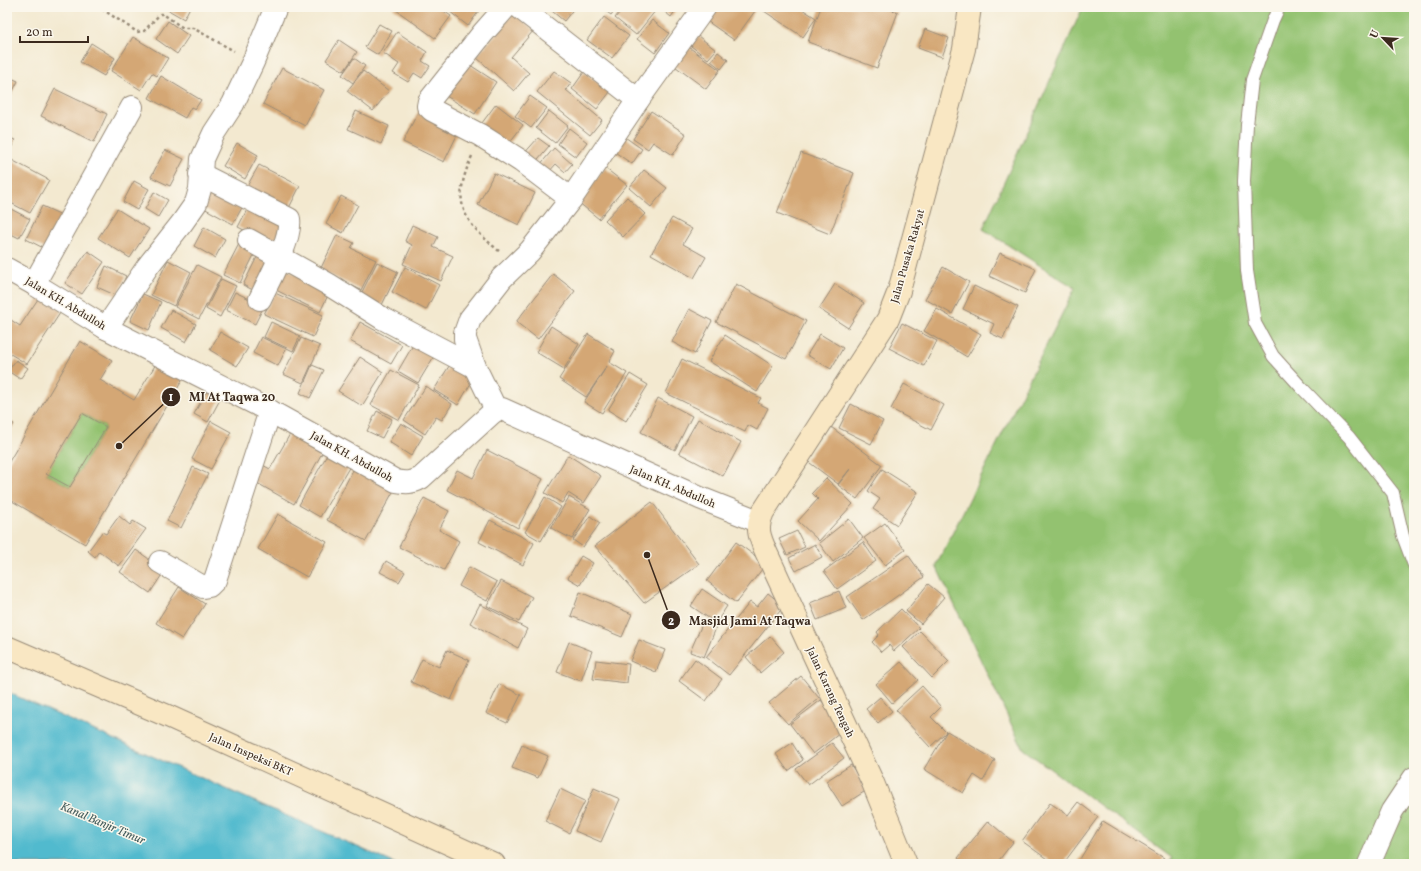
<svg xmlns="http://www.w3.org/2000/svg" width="1421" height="871" viewBox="0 0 1421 871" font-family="Vollkorn,serif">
  <rect width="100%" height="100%" fill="#fbf7ec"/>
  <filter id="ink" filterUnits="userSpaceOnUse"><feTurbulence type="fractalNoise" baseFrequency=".025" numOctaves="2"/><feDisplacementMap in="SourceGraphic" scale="8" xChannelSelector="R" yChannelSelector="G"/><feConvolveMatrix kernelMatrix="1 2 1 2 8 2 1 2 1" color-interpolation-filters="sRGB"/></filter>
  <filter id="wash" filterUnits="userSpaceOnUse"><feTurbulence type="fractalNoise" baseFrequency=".012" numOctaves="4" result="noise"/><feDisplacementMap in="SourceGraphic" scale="16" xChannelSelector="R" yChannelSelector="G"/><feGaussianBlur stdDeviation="0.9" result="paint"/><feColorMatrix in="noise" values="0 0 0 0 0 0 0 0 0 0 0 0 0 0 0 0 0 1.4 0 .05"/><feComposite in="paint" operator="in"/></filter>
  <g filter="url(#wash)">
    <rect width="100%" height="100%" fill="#f3e9d0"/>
    <g fill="#93c270" stroke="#677647">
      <polygon points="1083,7 1414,7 1414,864 1169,864 1172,858 1023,749 936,566 1075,288 983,229"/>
      <polygon points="82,413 106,427 70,487 46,474"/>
    </g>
    <polygon fill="#51bace" stroke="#467276" points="7,692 396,864 7,864"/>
    <g id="blocks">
      <g fill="#d4a775" fill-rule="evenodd">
        <polygon points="163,7 190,7 184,19"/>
        <polygon points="392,7 438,7 451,16 435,38"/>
        <polygon points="452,7 482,7 468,26 449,11"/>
        <polygon points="547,7 575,7 564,21"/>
        <polygon points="600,7 617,7 611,15"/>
        <polygon points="624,7 653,7 656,10 636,35 615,18"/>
        <polygon points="659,7 678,7 671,17"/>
        <polygon points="712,7 750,7 755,11 734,40 704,19"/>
        <polygon points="758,7 803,7 802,9 816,18 803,37"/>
        <polygon points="821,7 883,7 898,12 877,68 808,42"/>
        <polygon points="514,13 534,30 511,57 529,73 514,91 476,57"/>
        <polygon points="604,17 629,36 612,58 587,40"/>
        <polygon points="652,20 669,33 655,53 637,39"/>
        <polygon points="168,21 189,36 177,54 156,39"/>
        <polygon points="379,24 392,31 378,55 365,47"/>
        <polygon points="925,29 949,38 942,57 918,48"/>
        <polygon points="397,32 427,52 422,61 430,66 422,78 414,73 408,82 393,73 399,64 383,53"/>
        <polygon points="698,36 716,50 708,59 691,46"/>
        <polygon points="133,37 168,58 157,76 152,73 141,90 111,71"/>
        <polygon points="339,40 357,52 344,71 326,60"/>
        <polygon points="91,43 115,58 104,76 80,62"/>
        <polygon points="686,45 720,70 706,89 672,64"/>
        <polygon points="718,52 728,60 721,69 711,61"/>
        <polygon points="354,58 365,66 353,83 342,75"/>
        <polygon points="464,61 496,82 475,114 443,94"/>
        <polygon points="282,68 324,90 305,126 263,104"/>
        <polygon points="363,71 389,91 373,111 347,91"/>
        <polygon points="554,71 571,83 566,90 602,120 590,135 537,92"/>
        <polygon points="584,72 610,92 597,109 572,89"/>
        <polygon points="7,76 18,81 7,103"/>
        <polygon points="161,76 201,100 195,109 191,107 185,118 149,98"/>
        <polygon points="55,89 107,114 94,142 41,116"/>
        <polygon points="530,96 547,108 531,128 515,116"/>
        <polygon points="496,104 523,125 506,147 479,127"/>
        <polygon points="420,108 460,129 444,162 403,142"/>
        <polygon points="356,111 389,126 381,144 348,129"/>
        <polygon points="549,111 568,126 555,143 536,128"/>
        <polygon points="651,111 686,134 673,155 653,142 648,149 633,139"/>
        <polygon points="569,128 587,142 576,157 558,144"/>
        <polygon points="622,135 642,149 632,164 612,150"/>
        <polygon points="8,137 15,140 7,156 7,138"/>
        <polygon points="538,138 549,146 533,165 522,156"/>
        <polygon points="237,143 258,155 245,179 223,166"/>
        <polygon points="554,148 572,164 565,172 556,164 548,173 539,166"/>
        <polygon points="165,150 184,159 170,186 151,177"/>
        <polygon points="801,153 854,173 830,234 777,213"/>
        <polygon points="8,158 49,180 30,213 7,201 7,160"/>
        <polygon points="259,165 300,186 288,210 246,188"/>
        <polygon points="605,168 627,185 599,219 578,202"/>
        <polygon points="644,170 667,188 651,207 629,188"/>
        <polygon points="494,173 535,193 519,225 478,205"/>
        <polygon points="134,181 149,189 137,210 123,202"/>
        <polygon points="214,185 245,202 233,224 202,207"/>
        <polygon points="154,192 168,200 158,217 145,209"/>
        <polygon points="341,196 358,205 343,233 326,224"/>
        <polygon points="627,197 645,214 623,237 605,220"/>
        <polygon points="250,204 285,222 274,245 238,227"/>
        <polygon points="42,206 66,217 49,251 26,239"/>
        <polygon points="7,207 30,219 19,238 7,232"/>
        <polygon points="117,209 149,229 130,258 98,238"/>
        <polygon points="672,218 692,229 683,244 706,257 694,278 651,254"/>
        <polygon points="412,225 438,237 433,247 453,256 441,281 403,264 412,245 405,241"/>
        <polygon points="204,227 225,239 215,258 194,246"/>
        <polygon points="337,235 354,243 351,248 376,260 361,290 320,270"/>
        <polygon points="242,238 258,247 240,283 223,275"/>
        <polygon points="88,251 104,262 82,294 65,283"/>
        <polygon points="259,253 275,261 259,293 243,285"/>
        <polygon points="1000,253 1036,269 1025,293 989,276"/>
        <polygon points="168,260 191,272 174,306 151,295"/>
        <polygon points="377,262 398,272 381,307 360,296"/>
        <polygon points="197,265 221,277 199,319 175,307"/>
        <polygon points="106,266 126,276 117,296 97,287"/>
        <polygon points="280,266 330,291 320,312 270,287"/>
        <polygon points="405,267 439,285 426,310 392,292"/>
        <polygon points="943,267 969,282 952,314 925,299"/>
        <polygon points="553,274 575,291 538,339 516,322"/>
        <polygon points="221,279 236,286 220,317 206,309"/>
        <polygon points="736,284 806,321 786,359 716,322"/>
        <polygon points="835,284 864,303 848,328 819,309"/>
        <polygon points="974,286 1018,307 1003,339 990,333 994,324 963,309"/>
        <polygon points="235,292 264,306 255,324 226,310"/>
        <polygon points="275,293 323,315 313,337 264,314"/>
        <polygon points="143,294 161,302 149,330 130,321"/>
        <polygon points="40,296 62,310 27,364 7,352 7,327 11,320 20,326"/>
        <polygon points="689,309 712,321 695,354 672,342"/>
        <polygon points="937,309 981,334 967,357 924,331"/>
        <polygon points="171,310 196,324 186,342 161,328"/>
        <polygon points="271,322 300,336 293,351 264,337"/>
        <polygon points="360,322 402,345 391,364 350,341"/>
        <polygon points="902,323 937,341 924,366 889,348"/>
        <polygon points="551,326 579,344 564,369 536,352"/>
        <polygon points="220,332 248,348 237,366 210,350"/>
        <polygon points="588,334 615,351 609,362 627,373 602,413 584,402 607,366 586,397 559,379"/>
        <polygon points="820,334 843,348 831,369 807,355"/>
        <polygon points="725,335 773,366 757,392 709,361"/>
        <polygon points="261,337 286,349 278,366 253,353"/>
        <polygon points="301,338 320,346 303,383 283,374"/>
        <polygon points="416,340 436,353 418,383 398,371"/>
        <path d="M80 341 112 360 100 380 134 400 159 359 186 374 85 544 7 498V465ZM82 413 106 427 70 487 46 474Z"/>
        <polygon points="360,357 383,372 362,406 338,391"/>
        <polygon points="682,359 761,398 758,403 768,408 757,430 748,425 745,432 666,393"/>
        <polygon points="16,360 28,368 20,379 8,371"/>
        <polygon points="451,363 474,378 458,405 434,390"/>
        <polygon points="312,365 324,370 310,398 300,393"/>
        <polygon points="391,370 419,385 399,420 371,405"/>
        <polygon points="630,374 648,385 626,421 608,410"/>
        <polygon points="904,384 944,405 931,430 891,409"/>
        <polygon points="426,386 452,404 442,420 436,417 425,434 404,420"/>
        <polygon points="209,387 223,394 208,422 194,414"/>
        <polygon points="658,398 692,416 675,450 641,432"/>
        <polygon points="851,404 883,421 871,444 839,428"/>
        <polygon points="377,411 392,419 382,438 367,431"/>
        <polygon points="7,419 14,424 7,434"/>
        <polygon points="698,419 741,442 723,476 679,453"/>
        <polygon points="211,421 231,432 211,469 192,459"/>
        <polygon points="401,423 423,436 411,456 389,442"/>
        <polygon points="294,427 305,443 322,453 294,504 250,479 259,463 270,469"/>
        <polygon points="831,427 882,465 857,499 838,485 850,469 838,484 806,460"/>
        <polygon points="487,450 543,479 518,528 447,490 457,470 473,478"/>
        <polygon points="328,453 350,466 320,517 299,505"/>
        <polygon points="568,455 601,476 584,503 568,493 562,503 545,493"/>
        <polygon points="193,467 208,474 181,528 167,521"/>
        <polygon points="354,468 394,490 366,541 327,520"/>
        <polygon points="882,469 918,492 897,525 873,509 880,499 868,491"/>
        <polygon points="826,478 853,504 819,541 798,521 818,499 812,493"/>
        <polygon points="545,497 561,507 541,541 525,532"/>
        <polygon points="569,497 590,509 572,539 551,528"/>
        <polygon points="424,498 449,511 439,530 459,541 444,570 399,547"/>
        <polygon points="652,502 699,564 644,603 595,546"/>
        <polygon points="278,514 327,542 307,577 258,549"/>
        <polygon points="119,516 130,525 133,521 146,529 119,566 99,551 95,557 88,551 102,532 106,534"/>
        <polygon points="590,516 600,523 583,547 573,540"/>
        <polygon points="849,519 863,538 833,562 819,543"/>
        <polygon points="490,520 534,543 523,565 479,542"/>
        <polygon points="885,523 905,550 885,565 864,538"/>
        <polygon points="797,531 805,547 787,555 779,539"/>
        <polygon points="736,542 766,564 736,603 707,581"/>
        <polygon points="863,542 876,561 837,589 824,571"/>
        <polygon points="815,544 822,557 796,571 789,558"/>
        <polygon points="136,550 165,570 150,593 120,572"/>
        <polygon points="908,555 924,577 863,620 847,597"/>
        <polygon points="581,556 593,563 580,585 568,578"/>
        <polygon points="386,561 405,572 399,582 380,572"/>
        <polygon points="469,567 497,582 487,601 459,586"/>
        <polygon points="501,581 532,597 519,622 487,606"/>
        <polygon points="928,584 944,597 921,624 906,611"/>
        <polygon points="179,587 205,604 182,639 156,623"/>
        <polygon points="702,589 727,606 716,623 691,606"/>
        <polygon points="839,591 846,608 817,620 810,603"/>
        <polygon points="580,592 632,614 622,637 571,616"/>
        <polygon points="768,593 784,606 729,675 706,657 750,602 757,607"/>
        <polygon points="480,604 527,629 518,648 470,623"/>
        <polygon points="901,609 919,628 894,651 889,645 881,652 872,642 879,635 877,632"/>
        <polygon points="703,622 716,628 704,657 690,652"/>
        <polygon points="920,631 949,661 932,678 903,647"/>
        <polygon points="770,636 784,652 760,673 746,657"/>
        <polygon points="639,640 665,650 656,672 630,661"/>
        <polygon points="569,642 592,651 581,681 557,672"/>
        <polygon points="447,650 469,660 451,700 411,682 422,659 439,667"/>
        <polygon points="695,659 722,679 706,701 679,681"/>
        <polygon points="596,660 629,664 627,683 593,679"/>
        <polygon points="901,662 918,680 892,703 876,684"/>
        <polygon points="801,676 819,698 788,724 769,703"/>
        <polygon points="499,684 521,695 507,723 486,713"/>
        <polygon points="922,686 941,707 931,717 946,732 930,747 896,710"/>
        <polygon points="880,697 892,711 878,723 866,709"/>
        <polygon points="821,700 844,730 813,754 790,724"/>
        <polygon points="947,731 995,760 983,781 974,775 963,793 924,769"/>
        <polygon points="792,743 803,760 788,771 776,754"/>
        <polygon points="832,743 844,758 808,785 796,769"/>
        <polygon points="522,745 548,756 538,778 512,768"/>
        <polygon points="851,765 867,790 842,806 826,781"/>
        <polygon points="594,788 620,799 601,842 575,831"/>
        <polygon points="560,789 585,801 569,833 545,821"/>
        <polygon points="1078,802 1098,817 1063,864 1054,864 1022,841 1050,803 1068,815"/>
        <polygon points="988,821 1013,842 996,864 985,864 982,862 981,864 965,864 958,858"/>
        <polygon points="1103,821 1164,858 1160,864 1077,864"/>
      </g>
    </g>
  </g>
  <g filter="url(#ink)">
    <use href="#blocks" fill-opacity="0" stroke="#978a77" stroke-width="1"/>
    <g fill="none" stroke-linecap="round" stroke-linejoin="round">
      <g stroke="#978a77" stroke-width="14">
        <polyline id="lane" points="1279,7 1273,20 1252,80 1247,125 1244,181 1247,271 1255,323 1273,356 1301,387 1349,437 1393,493 1403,536 1414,565"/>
      </g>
      <g stroke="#978a77" stroke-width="24">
        <g id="street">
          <polyline points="506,7 483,33 429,101 428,106 432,110 480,135 521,161 571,199"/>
          <polyline points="519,7 638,100"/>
          <path d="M200 174 289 219C292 239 269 280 260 299"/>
          <polyline points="249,240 328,284 382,318 475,367"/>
          <path d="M7 269 34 284 106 328 270 411 396 481C406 483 412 483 421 478L491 414 496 410 502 409 700 498 758 521"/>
          <polyline points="34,284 132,107"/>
          <polyline points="106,328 148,266 182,223 196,203 200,189 202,159 214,133 233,104 253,62 276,7"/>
          <polyline points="496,410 475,367 465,339 465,333 470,319 502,278 530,251 571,199 638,100 705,7"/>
          <polyline points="160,562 203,587 209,586 215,580 270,411"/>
          <polyline points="1369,864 1392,811 1414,778"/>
        </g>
      </g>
      <g stroke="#978a77" stroke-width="24">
        <g id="secondary">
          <polyline points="7,647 170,717 494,864"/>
          <path d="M906 864 873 783 767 554C760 538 755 529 763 512L888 319 899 291 964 49 970 7"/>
        </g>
      </g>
      <g stroke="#978a77" stroke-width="2.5" stroke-dasharray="3 3" stroke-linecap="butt">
        <polyline points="102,9 137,32 144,31 160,14 163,14 183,28 193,28 234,51"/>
        <path d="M472 156C451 203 462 220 499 251"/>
      </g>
      <use href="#lane" stroke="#fff" stroke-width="12"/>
      <use href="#street" stroke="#fff" stroke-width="22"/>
      <use href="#secondary" stroke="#f9e7c3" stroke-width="22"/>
    </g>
  </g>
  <g text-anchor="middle" stroke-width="3" stroke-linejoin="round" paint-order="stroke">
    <g font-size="11" fill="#3b2a1e" stroke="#fbf7ec">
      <text transform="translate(907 256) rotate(-74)" y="4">Jalan Pusaka Rakyat</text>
      <text transform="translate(66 303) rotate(31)" y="4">Jalan KH. Abdulloh</text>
      <text transform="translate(352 456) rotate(29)" y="4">Jalan KH. Abdulloh</text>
      <text transform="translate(673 486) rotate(23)" y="4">Jalan KH. Abdulloh</text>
      <text transform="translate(831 692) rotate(65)" y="4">Jalan Karang Tengah</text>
      <text transform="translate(251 754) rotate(24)" y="4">Jalan Inspeksi BKT</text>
    </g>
    <g font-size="12" font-style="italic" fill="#435c5c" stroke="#fbf7ec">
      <text transform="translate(103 823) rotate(23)" y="4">Kanal Banjir Timur</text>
    </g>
  </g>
  <path fill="none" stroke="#3b2a1e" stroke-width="1.5" d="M119 446L171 397M647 555L671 620"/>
  <g fill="#3b2a1e" stroke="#fbf7ec" stroke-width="1.5">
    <circle cx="119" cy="446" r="4"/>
    <circle cx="647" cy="555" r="4"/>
    <circle cx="171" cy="397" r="10"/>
    <circle cx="671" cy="620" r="10"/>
  </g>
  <g font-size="12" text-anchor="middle" font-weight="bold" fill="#fff">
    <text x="171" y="401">1</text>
    <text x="671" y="625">2</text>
  </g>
  <g font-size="12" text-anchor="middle" font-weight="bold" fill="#3b2a1e" stroke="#fbf7ec" stroke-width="3" stroke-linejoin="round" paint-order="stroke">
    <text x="232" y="401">MI At Taqwa 20</text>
    <text x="750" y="625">Masjid Jami At Taqwa</text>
  </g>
  <rect width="1421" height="871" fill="none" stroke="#fbf7ec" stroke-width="24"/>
  <g transform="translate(1383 38) rotate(295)" stroke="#fbf7ec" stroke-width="3" paint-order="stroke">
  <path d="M0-3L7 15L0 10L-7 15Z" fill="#3b2a1e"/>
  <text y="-6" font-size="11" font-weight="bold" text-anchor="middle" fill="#3b2a1e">U</text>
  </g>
  <path d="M20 36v6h68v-6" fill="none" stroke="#3b2a1e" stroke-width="2"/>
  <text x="26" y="36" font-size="12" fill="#3b2a1e" stroke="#fbf7ec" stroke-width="3" paint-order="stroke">20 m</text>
</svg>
